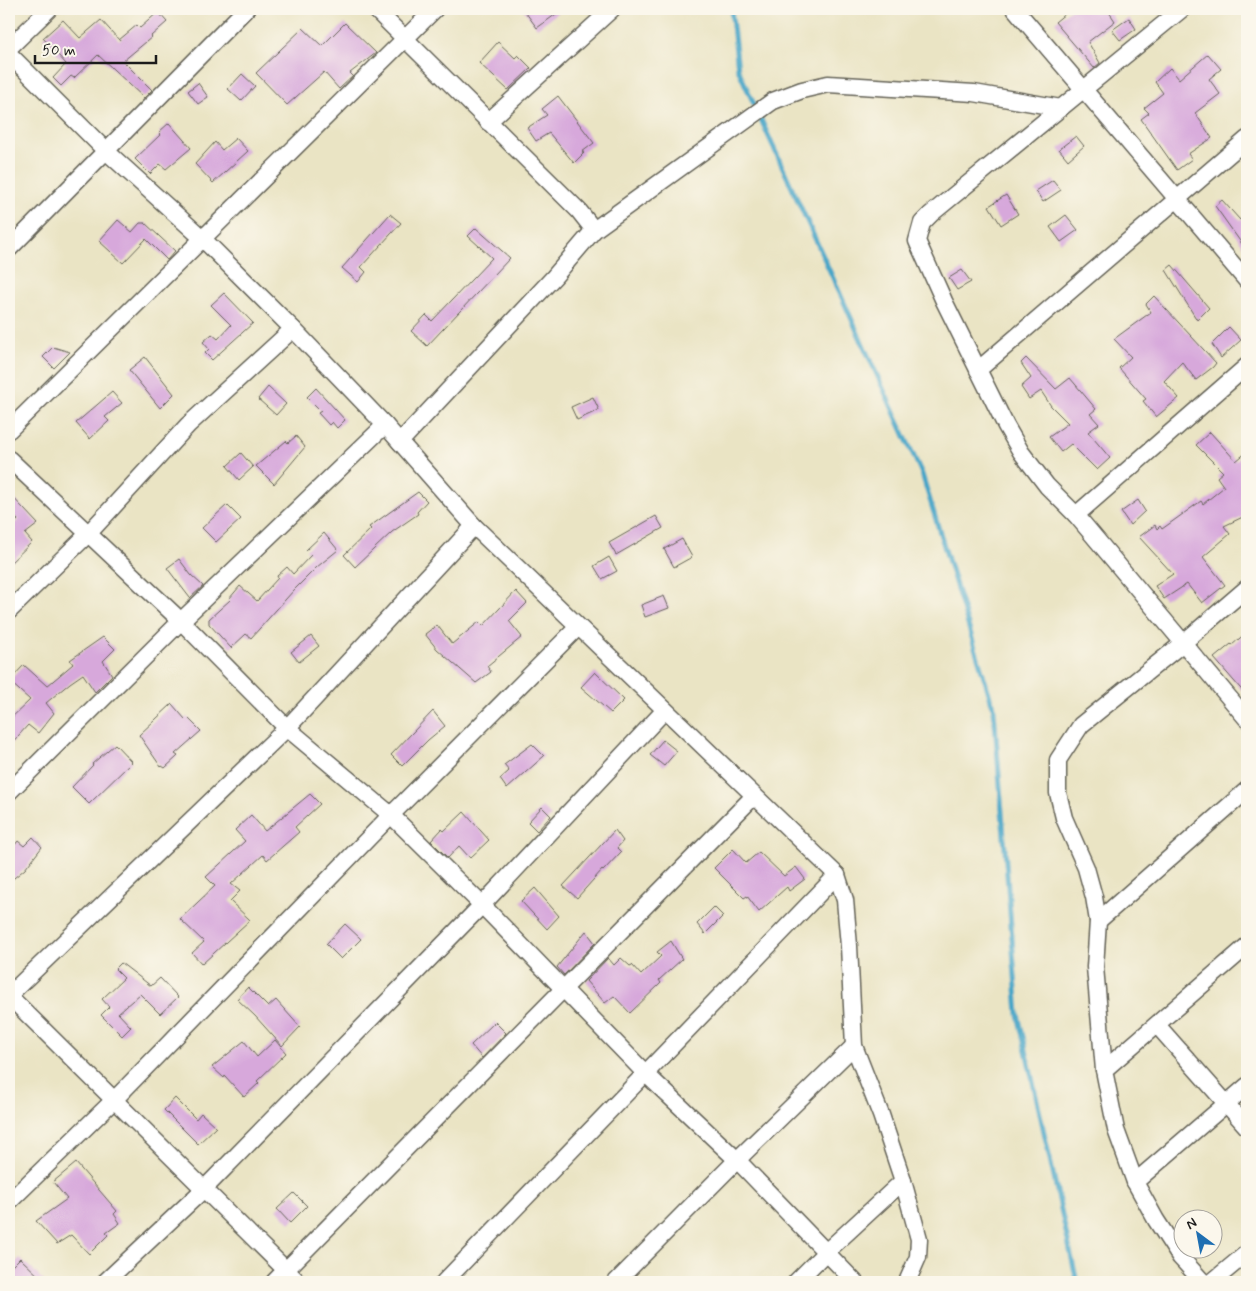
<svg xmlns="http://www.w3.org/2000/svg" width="1256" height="1291" viewBox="0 0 1256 1291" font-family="Mynerve,sans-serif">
  <rect width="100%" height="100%" fill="#fbf7ec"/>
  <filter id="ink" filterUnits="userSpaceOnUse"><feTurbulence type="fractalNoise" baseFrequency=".02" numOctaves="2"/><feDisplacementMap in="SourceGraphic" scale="10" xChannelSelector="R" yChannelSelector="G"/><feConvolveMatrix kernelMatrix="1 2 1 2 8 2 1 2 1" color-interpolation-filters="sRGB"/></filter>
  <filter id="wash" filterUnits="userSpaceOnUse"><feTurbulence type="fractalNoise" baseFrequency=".0096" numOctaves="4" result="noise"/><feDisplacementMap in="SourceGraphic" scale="20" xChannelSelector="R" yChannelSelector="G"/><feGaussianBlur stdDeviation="1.12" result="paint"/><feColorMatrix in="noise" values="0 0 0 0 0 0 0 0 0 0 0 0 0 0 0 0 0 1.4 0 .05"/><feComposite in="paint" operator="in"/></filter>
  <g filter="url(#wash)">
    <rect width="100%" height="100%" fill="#eae4c4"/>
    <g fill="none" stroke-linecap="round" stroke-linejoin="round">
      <polyline stroke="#48a6c7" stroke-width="5" points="731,9 738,69 922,474 994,710 1018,1014 1077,1282"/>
    </g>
    <g id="blocks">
      <g fill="#d7a8db">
        <polygon points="523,9 563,9 537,28"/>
        <polygon points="1071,9 1107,9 1115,21 1088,42 1100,63 1094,68 1055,22"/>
        <polygon points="158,12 167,22 151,36 152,37 123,61 152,90 144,98 98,55 74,78 71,76 61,86 53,78 66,64 43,38 63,20 80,38 101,20 119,40 137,25 140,28"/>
        <polygon points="1129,18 1136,29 1120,40 1112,30"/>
        <polygon points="345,23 376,53 350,73 353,76 339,89 324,72 287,105 256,73 303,28 322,46"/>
        <polygon points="498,42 515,58 518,55 531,68 508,90 479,63"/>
        <polygon points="1208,54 1221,69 1209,79 1220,94 1195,113 1212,138 1188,154 1192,159 1177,170 1141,119 1149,113 1144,108 1163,93 1155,82 1170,68 1179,79"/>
        <polygon points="242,74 255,86 241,101 228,89"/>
        <polygon points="198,83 208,97 198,104 188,91"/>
        <polygon points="558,96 594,143 582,152 584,153 574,163 549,133 536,141 527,128 547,115 542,109"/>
        <polygon points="169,123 191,148 166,169 160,164 150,174 135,159 161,134 159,132"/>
        <polygon points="1076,136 1084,146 1068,160 1059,149"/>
        <polygon points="236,138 248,151 213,183 195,164 215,142 222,150"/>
        <polygon points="1053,180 1061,190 1043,202 1036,191"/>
        <polygon points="1006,195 1018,214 1001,225 989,206"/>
        <polygon points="1222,200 1240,220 1242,219 1247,225 1247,251 1215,206"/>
        <polygon points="390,214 401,223 361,267 366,272 358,282 342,268"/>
        <polygon points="1066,215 1078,230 1061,242 1050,227"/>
        <polygon points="118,220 132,232 140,223 145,223 175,251 167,260 146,239 123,263 99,241"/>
        <polygon points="476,228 510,258 427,346 411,331 426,315 432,321 492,258 468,236"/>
        <polygon points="1172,265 1209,308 1197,320 1166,270"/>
        <polygon points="962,270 971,282 957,290 949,278"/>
        <polygon points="224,293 253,323 212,360 205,353 209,349 203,342 212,334 218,339 231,325 211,305"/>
        <polygon points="1154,296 1216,363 1213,367 1196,380 1182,362 1164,381 1179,398 1156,417 1143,401 1146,399 1119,368 1131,357 1114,339 1151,312 1146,304"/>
        <polygon points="1229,327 1241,340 1221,358 1212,344"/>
        <polygon points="53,347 70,352 54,368 43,357"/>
        <polygon points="145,357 174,394 160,408 129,370"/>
        <polygon points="1026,358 1056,389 1070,378 1096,409 1090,414 1099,424 1088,432 1110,458 1097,470 1071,444 1061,452 1049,437 1068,423 1051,406 1041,391 1029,399 1021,387 1031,378 1021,363"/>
        <polygon points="268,387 286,404 276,415 258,399"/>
        <polygon points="316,388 345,420 337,428 332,422 329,425 318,413 321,411 307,397"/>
        <polygon points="112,392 122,403 105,417 109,421 90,439 76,423"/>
        <polygon points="593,397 599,410 577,420 571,407"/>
        <polygon points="1210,432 1236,461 1247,452 1247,515 1224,526 1230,534 1203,557 1225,585 1202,603 1187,584 1164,599 1155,586 1173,574 1139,537 1155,525 1157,529 1160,526 1162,529 1201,501 1203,504 1224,487 1217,477 1223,472 1196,445"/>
        <polygon points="296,436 305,447 274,484 256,466 286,441 288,443"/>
        <polygon points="241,453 253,467 239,480 227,466"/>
        <polygon points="418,492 427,501 417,512 418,514 392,532 355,567 344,555 371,529 369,527"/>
        <polygon points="9,493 38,524 25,534 32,542 9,564 9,529 18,520 9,511"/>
        <polygon points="1138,500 1145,511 1130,525 1121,512"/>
        <polygon points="227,505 241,519 216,542 202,528"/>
        <polygon points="656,516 663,528 616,555 609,543"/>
        <polygon points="324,533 338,550 317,567 294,590 251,638 246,634 231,648 209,624 209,619 230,600 229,599 240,586 257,601 278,578 277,576 287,567 293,574 311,555 306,550"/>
        <polygon points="682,539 692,557 674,567 664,549"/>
        <polygon points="609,557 617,571 602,579 594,566"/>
        <polygon points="179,559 191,575 203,586 190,598 167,568"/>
        <polygon points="516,591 527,603 509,621 522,637 487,666 491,672 476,683 437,649 425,634 437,625 452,644 479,622 483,626"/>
        <polygon points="664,596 669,608 645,617 641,605"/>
        <polygon points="1247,632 1247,696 1214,658 1231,644 1232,645"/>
        <polygon points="311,636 319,646 299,662 291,652"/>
        <polygon points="103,637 115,649 103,661 112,675 95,692 83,674 70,683 46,703 54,713 38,733 28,725 9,746 9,720 30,700 9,681 24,665 47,686 73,664 70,660"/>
        <polygon points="595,672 624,700 611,713 581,687"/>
        <polygon points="172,704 185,719 187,717 201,731 175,754 178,756 165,768 162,766 161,767 139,735"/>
        <polygon points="433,711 445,726 428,740 402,766 391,755"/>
        <polygon points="663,740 677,751 664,766 650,755"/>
        <polygon points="115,744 132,762 89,804 72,787 93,765 92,764"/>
        <polygon points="532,744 544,756 507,789 500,779 509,771 504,765"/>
        <polygon points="310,794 320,804 295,827 299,832 267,860 263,855 231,884 240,891 230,901 250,920 202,964 192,953 204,942 180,919 215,886 206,877 245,841 235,830 251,815 265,831"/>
        <polygon points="542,807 551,816 537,831 528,822"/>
        <polygon points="464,812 489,840 470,858 459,846 448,858 431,841 442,829 444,831"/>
        <polygon points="615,830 623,841 617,848 621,852 603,871 602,870 577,898 563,886"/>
        <polygon points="33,837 42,847 25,869 9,882 9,852 18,841 24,846"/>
        <polygon points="733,849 746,863 759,852 784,876 796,867 805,879 789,891 787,887 759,912 747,896 744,898 714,868"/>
        <polygon points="535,888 559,916 547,929 521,901"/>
        <polygon points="714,907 723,916 705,934 697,924"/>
        <polygon points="345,924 361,939 341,959 326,944"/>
        <polygon points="586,931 595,943 564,975 557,967"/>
        <polygon points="671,941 682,959 659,980 661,983 630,1013 614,996 605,1003 586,981 608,958 614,965 621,958 630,966 632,965 641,975 661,956 657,952"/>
        <polygon points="121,963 151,986 160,978 178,997 160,1014 140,994 118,1013 131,1027 122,1036 101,1015 109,1007 102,999 124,978 115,969"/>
        <polygon points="248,987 268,1007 276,1000 300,1027 282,1046 255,1016 237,999"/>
        <polygon points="495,1022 506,1033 482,1058 471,1045"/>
        <polygon points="275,1040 286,1053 257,1081 259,1083 244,1097 225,1076 224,1078 212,1067 244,1041 257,1057"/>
        <polygon points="175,1098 196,1119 201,1113 216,1127 198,1144 164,1110"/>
        <polygon points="76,1163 117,1211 114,1214 120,1223 106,1233 108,1235 89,1254 71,1235 57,1244 36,1221 67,1199 53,1182"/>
        <polygon points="294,1193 307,1206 290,1223 277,1209"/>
        <polygon points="20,1258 45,1282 9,1282 9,1269"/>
      </g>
    </g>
  </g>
  <g filter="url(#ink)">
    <use href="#blocks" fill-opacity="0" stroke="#646257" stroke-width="1"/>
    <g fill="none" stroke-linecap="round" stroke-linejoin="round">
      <g stroke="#646257" stroke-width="19">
        <g id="street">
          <polyline points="375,9 579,211 594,230"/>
          <polyline points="1015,9 1247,281"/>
          <polyline points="1182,9 931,214 922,223 917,241 944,301 1006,426 1021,452 1047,486 1076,515 1247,719"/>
          <polyline points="9,48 49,9"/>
          <polyline points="9,54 106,151 202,238 293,329 385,425 474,526 837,875 845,900 849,946 854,1046 881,1115 903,1181 919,1239 918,1257 907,1282"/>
          <polyline points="488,122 612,9"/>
          <polyline points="9,249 246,9"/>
          <polyline points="978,370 1247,139"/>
          <polyline points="9,430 435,9"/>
          <polyline points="400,442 554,277 594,230 773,101 802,90 828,84 974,93 1061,108"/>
          <polyline points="9,459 181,621 287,728 391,815 482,905 646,1074 737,1160 855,1282"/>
          <polyline points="1076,515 1247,366"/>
          <polyline points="9,611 88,534 188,425 293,329"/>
          <polyline points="9,792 181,621 385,425"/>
          <polyline points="1098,921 1247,790"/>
          <polyline points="9,995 287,728 474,526"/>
          <polyline points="9,996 298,1282"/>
          <polyline points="1157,1025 1247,1127"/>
          <polyline points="1104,1070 1247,946"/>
          <polyline points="1135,1182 1247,1086"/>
          <polyline points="9,1202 115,1099 391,815 578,627"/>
          <polyline points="105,1282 204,1189 482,905 665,710"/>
          <polyline points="274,1282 754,796"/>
          <polyline points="444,1282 837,875"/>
          <polyline points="616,1282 737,1160 854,1046"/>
          <polyline points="796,1282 826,1252 903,1181"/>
          <polyline points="1203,1282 1180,1257 1156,1220 1135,1182 1116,1130 1104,1070 1095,967 1098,921 1094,897 1086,868 1064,818 1058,793 1058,760 1081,725 1183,643 1247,588"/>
          <polyline points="1212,1282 1247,1253"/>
        </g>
      </g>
      <use href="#street" stroke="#fff" stroke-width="16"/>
    </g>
  </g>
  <rect width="1256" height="1291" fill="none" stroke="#fbf7ec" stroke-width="30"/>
  <g transform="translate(1198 1234) rotate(328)"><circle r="24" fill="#fbf7ec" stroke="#a29f99"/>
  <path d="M0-4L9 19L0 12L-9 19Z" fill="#1f6fb2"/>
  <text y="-8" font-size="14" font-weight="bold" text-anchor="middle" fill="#1c1c1c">N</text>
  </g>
  <path d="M35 55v8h121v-8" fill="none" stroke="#1c1c1c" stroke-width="2.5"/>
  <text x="42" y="55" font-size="15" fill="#1c1c1c" stroke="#fbf7ec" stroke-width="4" paint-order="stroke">50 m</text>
</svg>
